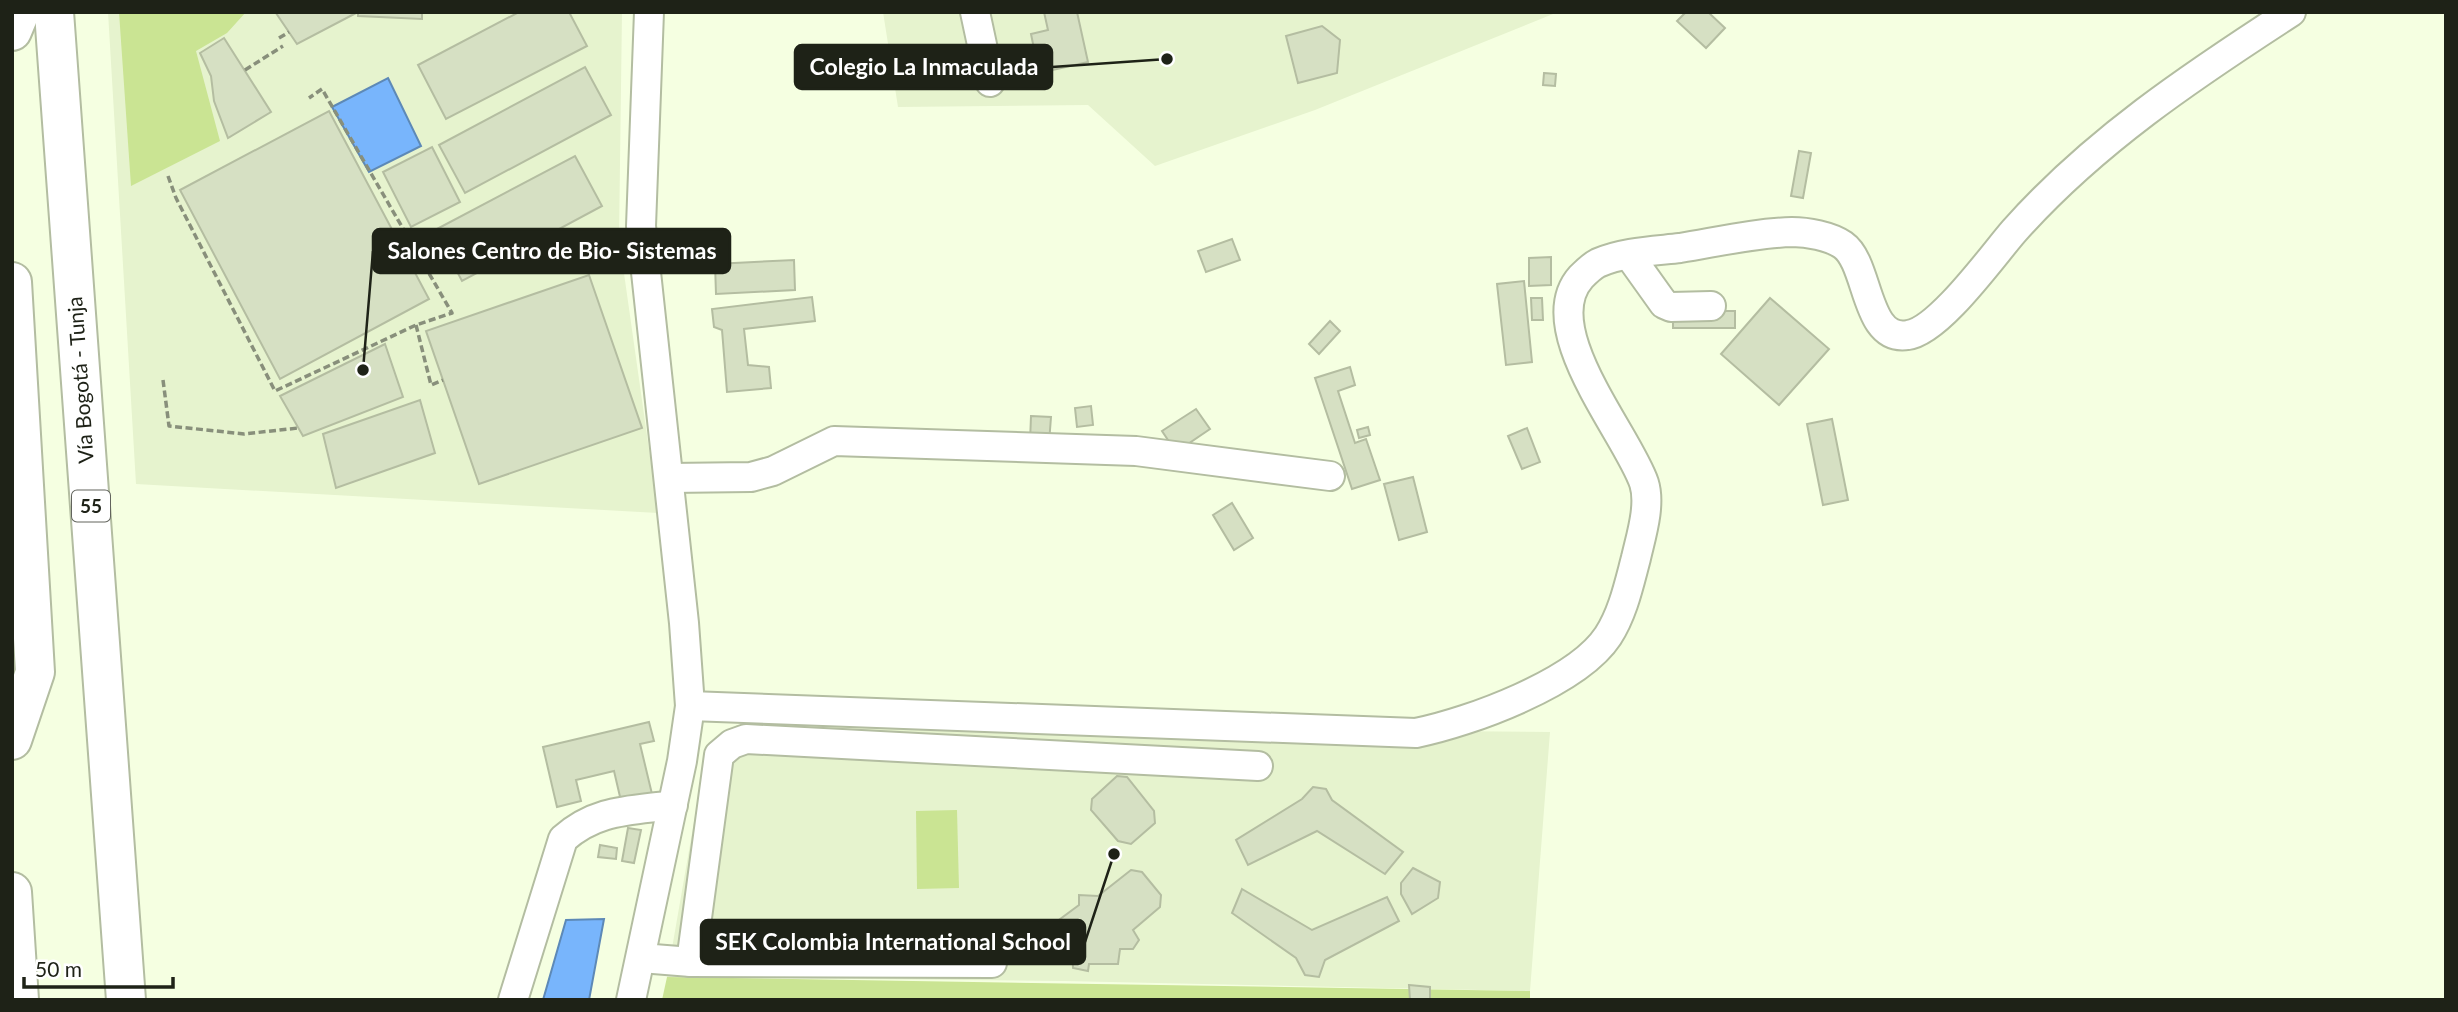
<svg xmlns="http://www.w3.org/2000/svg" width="2458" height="1012" viewBox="0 0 2458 1012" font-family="Lato,sans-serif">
  <rect width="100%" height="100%" fill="#f5ffe1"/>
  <g fill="#e6f3ce">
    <polygon points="108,12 622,12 619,238 658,513 136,484"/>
    <polygon points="883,12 1558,12 1315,110 1155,166 1088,105 898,107"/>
    <polygon points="737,725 1550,732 1530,991 1064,981 667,977 707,747"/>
  </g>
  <g fill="#cae493">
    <polygon points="119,12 246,12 227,33 196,51 220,141 131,186"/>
    <polygon points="957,810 959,888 917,889 916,811"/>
    <polygon points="667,977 1530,991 1530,1000 662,1000"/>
  </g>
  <g fill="#78b5fc" stroke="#5d89b7" stroke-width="2">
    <polygon points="388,78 421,146 369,172 332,107"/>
    <polygon points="604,919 589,1000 543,1000 566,920"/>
  </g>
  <g fill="#d6e0c3" stroke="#b4bda1" stroke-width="2">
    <polygon points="358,12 297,44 276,13 279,12"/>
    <polygon points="422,12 422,19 358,16 358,12"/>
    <polygon points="519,12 569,12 587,46 446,119 418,65"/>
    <polygon points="1044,12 1077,12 1088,62 1039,73 1031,34 1048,30"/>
    <polygon points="1686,12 1708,12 1725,28 1706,48 1677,21"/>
    <polygon points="1322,26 1340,40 1337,73 1298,83 1286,36"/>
    <polygon points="224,38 271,112 228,138 214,101 211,76 200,53"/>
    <polygon points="585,67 611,115 465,193 439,145"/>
    <polygon points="1544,73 1556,74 1555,86 1543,85"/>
    <polygon points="329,111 429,299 280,379 180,190"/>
    <polygon points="432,147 460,202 411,227 383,172"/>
    <polygon points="1799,151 1811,153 1803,198 1791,196"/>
    <polygon points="575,156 602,206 462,281 435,230"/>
    <polygon points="1232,239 1240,260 1206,272 1198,251"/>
    <polygon points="1551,257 1551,285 1529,286 1529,258"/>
    <polygon points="794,260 795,290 716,294 715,264"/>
    <polygon points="589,275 642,428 479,484 426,331"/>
    <polygon points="1524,281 1532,362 1506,365 1497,284"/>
    <polygon points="812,297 815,321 744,329 748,365 769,367 771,388 727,392 722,330 714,327 712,309"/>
    <polygon points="1531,298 1542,298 1543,320 1532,320"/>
    <polygon points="1770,298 1829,349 1779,405 1721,354"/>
    <rect x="1673" y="311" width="62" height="17"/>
    <polygon points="1330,321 1340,331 1319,354 1309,344"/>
    <polygon points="385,344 403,397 303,436 280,396"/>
    <polygon points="1350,367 1355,385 1338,391 1355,443 1366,439 1380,480 1352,489 1315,378"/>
    <polygon points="420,400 435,453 336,488 323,434"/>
    <polygon points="1091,406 1093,425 1077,427 1075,408"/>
    <polygon points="1196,409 1210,429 1176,452 1162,431"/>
    <polygon points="1031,416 1051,417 1049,443 1030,442"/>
    <polygon points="1832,419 1848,500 1823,505 1807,424"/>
    <polygon points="1368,427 1370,435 1359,438 1357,430"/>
    <polygon points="1527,428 1540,462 1522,469 1508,436"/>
    <polygon points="1413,477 1427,532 1399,540 1384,484"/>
    <polygon points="1232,503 1253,538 1234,550 1213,515"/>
    <polygon points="649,722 654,741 640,744 652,794 621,801 614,771 576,780 581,801 557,807 543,747"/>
    <polygon points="1117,776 1127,777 1154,811 1155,823 1131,844 1118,841 1091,810 1092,799"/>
    <polygon points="1313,787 1326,789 1332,800 1403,852 1385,874 1317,831 1248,865 1236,840 1302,799"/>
    <polygon points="628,828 641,830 634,863 622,861"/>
    <polygon points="600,845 617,848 616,859 598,857"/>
    <polygon points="1413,868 1440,882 1438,898 1412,914 1401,894 1401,883"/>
    <polygon points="1131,870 1142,872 1161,895 1160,907 1133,930 1139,940 1133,949 1120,949 1118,964 1089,964 1088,971 1073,968 1072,946 1047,942 1040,932 1049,923 1056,922 1079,905 1079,895 1098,896"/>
    <polygon points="1242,889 1312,930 1387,897 1399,921 1325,960 1319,977 1305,975 1296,958 1232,913"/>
    <polygon points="1409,985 1430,987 1430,1000 1410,1000"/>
  </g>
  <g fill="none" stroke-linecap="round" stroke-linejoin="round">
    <g stroke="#b3bda1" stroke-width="32">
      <g id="minor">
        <polyline points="975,12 990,82"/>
        <polyline points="1629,255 1664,304 1671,307 1711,306"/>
        <polyline points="670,478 751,477 773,471 834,441 1136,451 1330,476"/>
        <path d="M690 706 1416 733C1470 722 1577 683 1608 636 1623 613 1629 584 1636 558 1641 536 1651 505 1644 483 1628 435 1535 328 1581 277 1586 272 1592 266 1598 263 1623 252 1654 251 1680 248 1717 242 1755 233 1792 232 1807 232 1830 236 1843 245 1870 264 1864 342 1908 335 1939 331 1993 255 2014 231 2093 142 2192 76 2291 12"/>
        <polyline points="641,958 691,962 992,963"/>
        <polyline points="691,962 719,755 732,744 746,739 1258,766"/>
        <path d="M513 1000 563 839C597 809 630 811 673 805"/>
        <polyline points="631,1000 682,761 690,706 684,623 641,226 649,12"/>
      </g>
    </g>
    <g stroke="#b3bda1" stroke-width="42">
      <g id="highway">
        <polyline points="54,12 126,1000"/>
        <polyline points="12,31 20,12"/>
        <polyline points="12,282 35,672 12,740"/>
        <polyline points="12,892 19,1000"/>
      </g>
    </g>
    <g stroke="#888f7b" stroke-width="3.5" stroke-dasharray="7 3.5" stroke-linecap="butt">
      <polyline points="279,38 289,32"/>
      <polyline points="245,70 283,46"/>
      <polyline points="168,176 176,198 275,391 416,325 452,313 322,89 309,98"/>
      <polyline points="416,325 431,385 443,380"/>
      <polyline points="163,380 169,426 244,434 298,428"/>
    </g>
    <use href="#minor" stroke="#fff" stroke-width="28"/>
    <use href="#highway" stroke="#fff" stroke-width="38"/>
  </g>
  <g text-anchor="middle" stroke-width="6" stroke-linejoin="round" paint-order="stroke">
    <rect fill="#fff" stroke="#62645d" stroke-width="2" x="72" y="490.5" width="38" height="31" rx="5"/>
    <g font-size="19" font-weight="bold" fill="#1e2217">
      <text x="91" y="513">55</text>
    </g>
    <g font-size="21" fill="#1e2217" stroke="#fff">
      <text transform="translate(81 380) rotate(-94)" y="7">Vía Bogotá - Tunja</text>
    </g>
  </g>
  <path fill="none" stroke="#1e2217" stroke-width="2.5" d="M1167 59L1052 67M363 370L373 251M1114 854L1085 942"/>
  <g fill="#1e2217" stroke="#fff" stroke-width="2.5">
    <circle cx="1167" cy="59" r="7"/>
    <circle cx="363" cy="370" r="7"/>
    <circle cx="1114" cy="854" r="7"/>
  </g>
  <g fill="#1e2217" stroke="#1e2217" stroke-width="2.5">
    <rect x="795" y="45" width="257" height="44" rx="7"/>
    <rect x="373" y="229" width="357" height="44" rx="7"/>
    <rect x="701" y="920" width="384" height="44" rx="7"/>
  </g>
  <g font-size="23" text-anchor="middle" font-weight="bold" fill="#fff">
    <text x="924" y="75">Colegio La Inmaculada</text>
    <text x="552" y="259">Salones Centro de Bio- Sistemas</text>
    <text x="893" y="950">SEK Colombia International School</text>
  </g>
  <rect width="2458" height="1012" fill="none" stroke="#1e2217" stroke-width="28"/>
  <path d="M24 977v10h149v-10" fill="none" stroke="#1e2217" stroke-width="3.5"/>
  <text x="35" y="977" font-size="21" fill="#1e2217" stroke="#ffffff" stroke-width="5" paint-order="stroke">50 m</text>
</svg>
